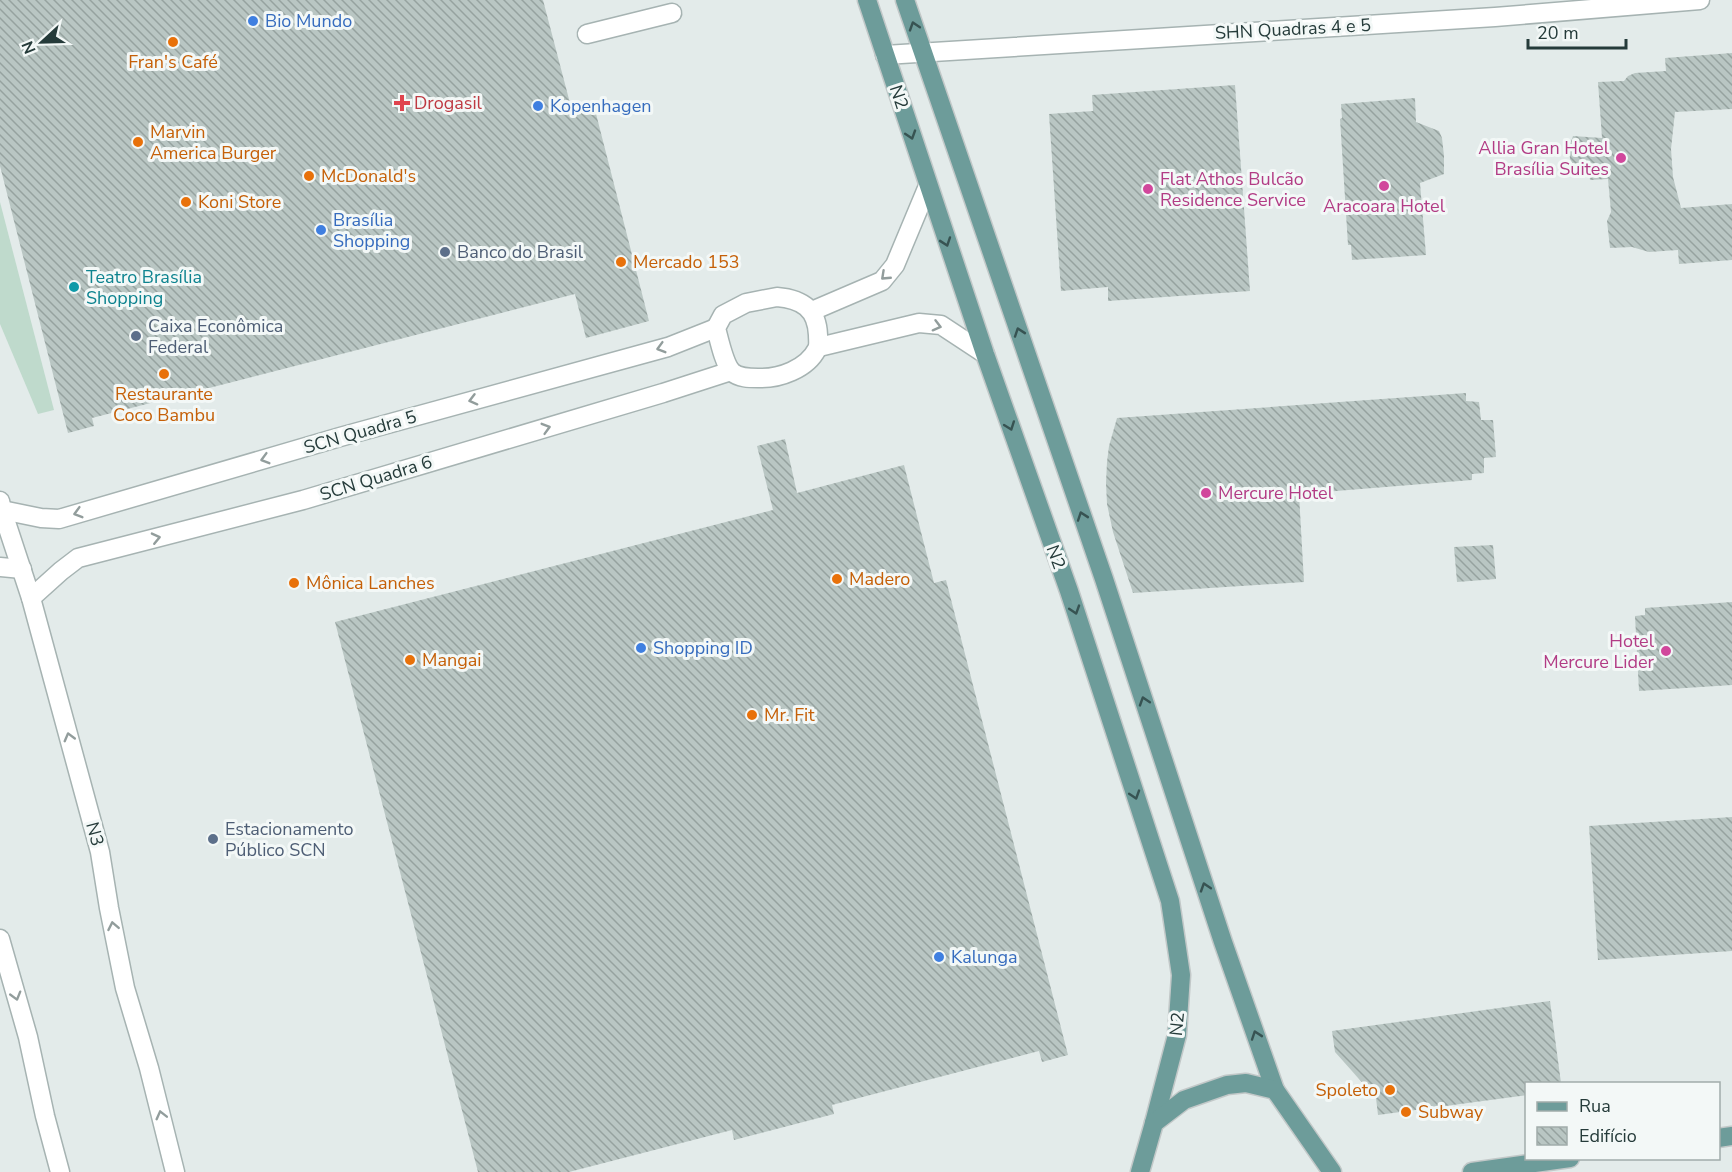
<svg xmlns="http://www.w3.org/2000/svg" width="1732" height="1172" viewBox="0 0 1732 1172" font-family="'Nunito Sans',sans-serif">
  <defs>
    <pattern id="building-back-hatch" width="6" height="6" patternUnits="userSpaceOnUse" patternTransform="scale(1.5)"><rect width="6" height="6" fill="#b9c6c3"/><path d="M-1 5l2 2M0 0l6 6M5-1l2 2" fill="none" stroke="#96a29f"/></pattern>
  </defs>
  <rect width="100%" height="100%" fill="#e3ebea"/>
  <polygon fill="#bfdacc" points="0,202 54,410 38,414 0,324"/>
  <g fill="url(#building-back-hatch)">
    <polygon points="0,0 543,0 571,107 593,102 649,321 586,338 575,294 92,418 94,426 68,433 0,166"/>
    <polygon points="1732,53 1732,109 1675,112 1671,149 1673,177 1681,208 1732,204 1732,260 1679,264 1678,250 1649,252 1632,247 1610,248 1607,221 1611,212 1608,179 1590,180 1589,173 1573,166 1570,159 1569,147 1573,136 1602,138 1598,82 1624,81 1628,76 1635,73 1666,71 1665,58"/>
    <polygon points="1235,85 1250,291 1108,301 1108,287 1061,291 1049,114 1093,111 1092,95"/>
    <polygon points="1415,98 1416,122 1439,131 1442,138 1444,156 1444,174 1420,183 1426,255 1352,260 1351,245 1348,245 1340,119 1342,118 1341,104"/>
    <polygon points="1466,393 1466,401 1479,402 1481,420 1493,420 1496,457 1484,458 1484,473 1472,474 1472,480 1299,494 1304,582 1133,593 1113,532 1107,504 1106,483 1107,462 1109,446 1117,418"/>
    <polygon points="785,439 797,493 904,465 934,583 946,580 1068,1055 1042,1062 1039,1051 832,1105 834,1114 734,1140 732,1130 569,1172 478,1172 335,622 773,510 757,446"/>
    <polygon points="1493,545 1496,579 1457,582 1454,547"/>
    <polygon points="1732,602 1732,685 1639,691 1635,616 1645,615 1645,608"/>
    <polygon points="1732,817 1732,951 1598,960 1589,826"/>
    <polygon points="1550,1001 1561,1083 1527,1083 1527,1095 1378,1115 1376,1098 1335,1052 1332,1031"/>
  </g>
  <g fill="none" stroke-linecap="round" stroke-linejoin="round">
    <g stroke="#a6b3b2" stroke-width="21">
      <g id="minor">
        <polyline points="587,34 672,13"/>
        <polyline points="885,55 1495,17 1700,0"/>
        <path d="M777 297C802 299 817 309 818 335 818 340 819 345 817 349 807 369 779 379 758 378 749 378 739 378 732 372 724 364 719 339 716 328L723 315 746 303Z"/>
        <polyline points="812,311 882,281 895,265 928,186"/>
        <polyline points="819,347 919,323 941,325 985,354"/>
        <polyline points="0,501 2,510 31,598 100,852 109,908 125,988 149,1068 175,1172"/>
        <polyline points="2,510 41,518 59,519 340,437 668,347 716,328"/>
        <polyline points="0,567 22,569"/>
        <polyline points="31,598 61,571 78,558 303,500 663,393 731,371"/>
        <polyline points="0,939 28,1037 45,1116 60,1172"/>
      </g>
    </g>
    <g stroke="#c2c8c8" stroke-width="21">
      <g id="major">
        <polyline points="867,0 985,354 1069,591 1170,901 1181,975 1177,1035 1154,1123"/>
        <polyline points="905,0 1104,579 1223,942 1275,1090"/>
        <polyline points="1718,1138 1732,1136"/>
        <polyline points="1140,1172 1154,1123 1184,1100 1227,1085 1246,1083 1275,1090 1332,1172"/>
        <polyline points="1472,1172 1570,1158"/>
      </g>
    </g>
    <use href="#minor" stroke="#fff" stroke-width="18"/>
    <use href="#major" stroke="#6d9c9a" stroke-width="18"/>
  </g>
  <defs><path id="oneway-chevron" d="M-2-3.5L2.5 0L-2 3.5" fill="none" stroke-width="1.6" stroke-linecap="round" stroke-linejoin="round" transform="scale(1.5)"/></defs>
  <g stroke="#375352">
    <use href="#oneway-chevron" transform="translate(914 26) rotate(-108)"/>
    <use href="#oneway-chevron" transform="translate(911 135) rotate(72)"/>
    <use href="#oneway-chevron" transform="translate(946 242) rotate(71)"/>
    <use href="#oneway-chevron" transform="translate(1019 332) rotate(-109)"/>
    <use href="#oneway-chevron" transform="translate(1010 426) rotate(70)"/>
    <use href="#oneway-chevron" transform="translate(1082 516) rotate(-109)"/>
    <use href="#oneway-chevron" transform="translate(1075 610) rotate(72)"/>
    <use href="#oneway-chevron" transform="translate(1144 701) rotate(-108)"/>
    <use href="#oneway-chevron" transform="translate(1135 795) rotate(72)"/>
    <use href="#oneway-chevron" transform="translate(1205 887) rotate(-108)"/>
    <use href="#oneway-chevron" transform="translate(1256 1035) rotate(-109)"/>
  </g>
  <g stroke="#929d9c">
    <use href="#oneway-chevron" transform="translate(885 276) rotate(137)"/>
    <use href="#oneway-chevron" transform="translate(937 326) rotate(15)"/>
    <use href="#oneway-chevron" transform="translate(661 348) rotate(164)"/>
    <use href="#oneway-chevron" transform="translate(473 400) rotate(165)"/>
    <use href="#oneway-chevron" transform="translate(546 428) rotate(-16)"/>
    <use href="#oneway-chevron" transform="translate(265 459) rotate(164)"/>
    <use href="#oneway-chevron" transform="translate(78 513) rotate(164)"/>
    <use href="#oneway-chevron" transform="translate(156 538) rotate(-13)"/>
    <use href="#oneway-chevron" transform="translate(69 737) rotate(-105)"/>
    <use href="#oneway-chevron" transform="translate(113 926) rotate(-101)"/>
    <use href="#oneway-chevron" transform="translate(16 996) rotate(74)"/>
    <use href="#oneway-chevron" transform="translate(161 1115) rotate(-104)"/>
  </g>
  <g fill="#3f7fe0" stroke="#f3f8f7" stroke-width="2">
    <circle cx="253" cy="21" r="6"/>
    <circle cx="538" cy="106" r="6"/>
    <circle cx="321" cy="230" r="6"/>
    <circle cx="641" cy="648" r="6"/>
    <circle cx="939" cy="957" r="6"/>
  </g>
  <g fill="#e8710a" stroke="#f3f8f7" stroke-width="2">
    <circle cx="173" cy="42" r="6"/>
    <circle cx="138" cy="142" r="6"/>
    <circle cx="309" cy="176" r="6"/>
    <circle cx="186" cy="202" r="6"/>
    <circle cx="621" cy="262" r="6"/>
    <circle cx="164" cy="374" r="6"/>
    <circle cx="837" cy="579" r="6"/>
    <circle cx="294" cy="583" r="6"/>
    <circle cx="410" cy="660" r="6"/>
    <circle cx="752" cy="715" r="6"/>
    <circle cx="1390" cy="1090" r="6"/>
    <circle cx="1406" cy="1112" r="6"/>
  </g>
  <path fill="#e0444e" stroke="#f3f8f7" stroke-width="2" d="M399 94h6v6h6v6h-6v6h-6v-6h-6v-6h6z"/>
  <g fill="#d1479c" stroke="#f3f8f7" stroke-width="2">
    <circle cx="1621" cy="158" r="6"/>
    <circle cx="1384" cy="186" r="6"/>
    <circle cx="1148" cy="189" r="6"/>
    <circle cx="1206" cy="493" r="6"/>
    <circle cx="1666" cy="651" r="6"/>
  </g>
  <g fill="#5c6f8a" stroke="#f3f8f7" stroke-width="2">
    <circle cx="445" cy="252" r="6"/>
    <circle cx="136" cy="336" r="6"/>
    <circle cx="213" cy="839" r="6"/>
  </g>
  <circle fill="#0f9aa8" stroke="#f3f8f7" stroke-width="2" cx="74" cy="287" r="6"/>
  <g text-anchor="middle" stroke-width="6" stroke-linejoin="round" paint-order="stroke">
    <g font-size="18" fill="#366cbe" stroke="#f3f8f7" text-anchor="start">
      <text x="265" y="27">Bio Mundo</text>
      <text x="550" y="112">Kopenhagen</text>
      <text x="333" y="226">Brasília<tspan x="333" dy="21">Shopping</tspan></text>
      <text x="653" y="654">Shopping ID</text>
      <text x="951" y="963">Kalunga</text>
    </g>
    <g font-size="18" fill="#253b3a" stroke="#f3f8f7">
      <text transform="translate(1293 29) rotate(-3)" y="6">SHN Quadras 4 e 5</text>
      <text transform="translate(899 97) rotate(72)" y="6">N2</text>
      <text transform="translate(360 432) rotate(-16)" y="6">SCN Quadra 5</text>
      <text transform="translate(376 478) rotate(-17)" y="6">SCN Quadra 6</text>
      <text transform="translate(1056 557) rotate(70)" y="6">N2</text>
      <text transform="translate(95 834) rotate(75)" y="6">N3</text>
      <text transform="translate(1177 1024) rotate(-84)" y="6">N2</text>
    </g>
    <g font-size="18" fill="#c56008" stroke="#f3f8f7" text-anchor="start">
      <text x="173" y="68" text-anchor="middle">Fran's Café</text>
      <text x="150" y="138">Marvin<tspan x="150" dy="21">America Burger</tspan></text>
      <text x="321" y="182">McDonald's</text>
      <text x="198" y="208">Koni Store</text>
      <text x="633" y="268">Mercado 153</text>
      <text x="164" y="400" text-anchor="middle">Restaurante<tspan x="164" dy="21">Coco Bambu</tspan></text>
      <text x="849" y="585">Madero</text>
      <text x="306" y="589">Mônica Lanches</text>
      <text x="422" y="666">Mangai</text>
      <text x="764" y="721">Mr. Fit</text>
      <text x="1378" y="1096" text-anchor="end">Spoleto</text>
      <text x="1418" y="1118">Subway</text>
    </g>
    <g font-size="18" fill="#be3a42" stroke="#f3f8f7" text-anchor="start">
      <text x="414" y="109">Drogasil</text>
    </g>
    <g font-size="18" fill="#b23c85" stroke="#f3f8f7" text-anchor="end">
      <text x="1609" y="154">Allia Gran Hotel<tspan x="1609" dy="21">Brasília Suites</tspan></text>
      <text x="1160" y="185" text-anchor="start">Flat Athos Bulcão<tspan x="1160" dy="21">Residence Service</tspan></text>
      <text x="1384" y="212" text-anchor="middle">Aracoara Hotel</text>
      <text x="1218" y="499" text-anchor="start">Mercure Hotel</text>
      <text x="1654" y="647">Hotel<tspan x="1654" dy="21">Mercure Lider</tspan></text>
    </g>
    <g font-size="18" fill="#4e5e75" stroke="#f3f8f7" text-anchor="start">
      <text x="457" y="258">Banco do Brasil</text>
      <text x="148" y="332">Caixa Econômica<tspan x="148" dy="21">Federal</tspan></text>
      <text x="225" y="835">Estacionamento<tspan x="225" dy="21">Público SCN</tspan></text>
    </g>
    <g font-size="18" fill="#0d838f" stroke="#f3f8f7" text-anchor="start">
      <text x="86" y="283">Teatro Brasília<tspan x="86" dy="21">Shopping</tspan></text>
    </g>
  </g>
  <rect x="1525" y="1082" width="195" height="78" fill="#f3f8f7" stroke="#a1acab" stroke-width="1.5"/>
  <rect x="1537" y="1102" width="30" height="9" fill="#6d9c9a" stroke="#a1acab" stroke-width="1.5"/>
  <text x="1579" y="1112" font-size="18" fill="#253b3a">Rua</text>
  <rect x="1537" y="1127" width="30" height="18" fill="url(#building-back-hatch)" stroke="#a1acab" stroke-width="1.5"/>
  <text x="1579" y="1142" font-size="18" fill="#253b3a">Edifício</text>
  <g transform="translate(42 42) rotate(248)" stroke="#f3f8f7" stroke-width="4.5" paint-order="stroke">
  <path d="M0-4.5L10 22L0 15L-10 22Z" fill="#253b3a"/>
  <text y="-9" font-size="16" font-weight="bold" text-anchor="middle" fill="#253b3a">N</text>
  </g>
  <path d="M1528 39v9h98v-9" fill="none" stroke="#253b3a" stroke-width="3"/>
  <text x="1537" y="39" font-size="18" fill="#253b3a" stroke="#f3f8f7" stroke-width="4.5" paint-order="stroke">20 m</text>
</svg>
